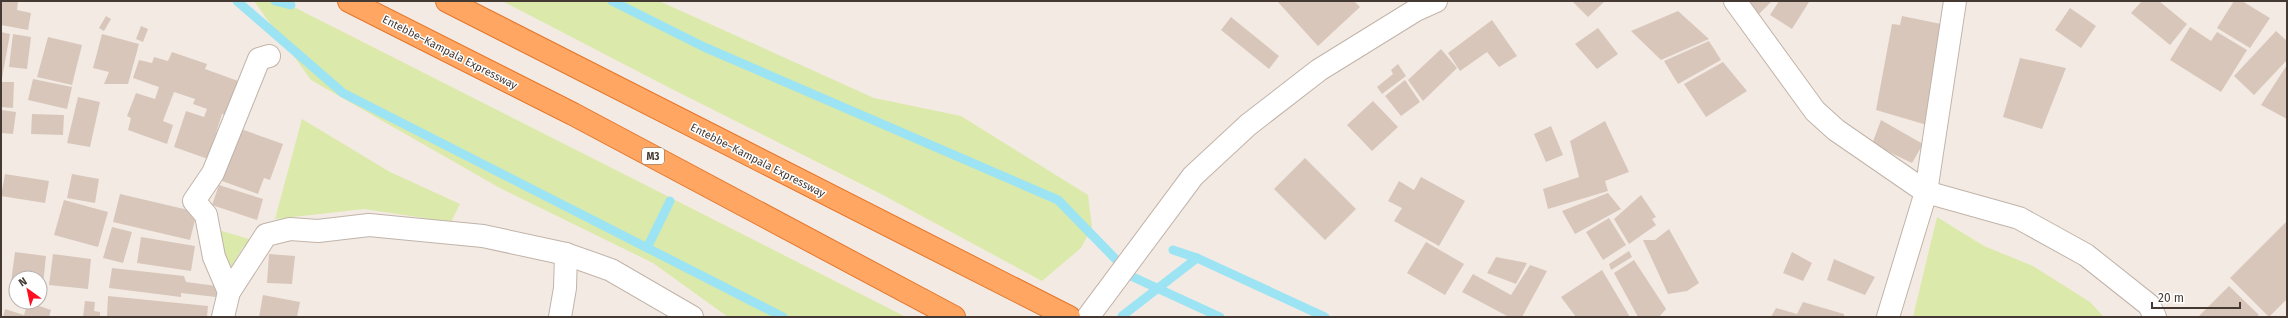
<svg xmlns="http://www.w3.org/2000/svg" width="2288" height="318" viewBox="0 0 2288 318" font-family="'Fira Sans',sans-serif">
  <rect width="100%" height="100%" fill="#f3ebe3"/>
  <g fill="#dbe9aa">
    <polygon points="254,1 282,1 906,317 728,317 653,263 498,187 311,80"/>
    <polygon points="502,1 659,1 874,98 961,116 1088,195 1092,227 1081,248 1042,281 883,195 664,85"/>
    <polygon points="302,119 390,172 460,204 451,222 364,209 275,219"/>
    <polygon points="1937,217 1984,246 2033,266 2090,302 2104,317 1913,317"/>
    <polygon points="219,230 252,240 243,247 227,274"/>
  </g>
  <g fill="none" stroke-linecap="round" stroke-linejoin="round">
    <g stroke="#9ce4f3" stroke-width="9">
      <polyline points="237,1 343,93 783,317"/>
      <polyline points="275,1 291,5"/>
      <polyline points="612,1 704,47 1058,200 1133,277 1220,317"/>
      <polyline points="647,248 670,201"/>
      <polyline points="1173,250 1197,258 1325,317"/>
      <polyline points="1122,316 1197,258"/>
    </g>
  </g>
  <g fill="#d8c6bb">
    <polygon points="1,1 18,1 17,10 31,13 28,30 1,25"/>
    <polygon points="1277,1 1354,1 1360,7 1318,46"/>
    <polygon points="1572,1 1605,1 1588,17"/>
    <polygon points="1737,1 1772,1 1755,18"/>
    <polygon points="1779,1 1809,2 1792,29 1770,15"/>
    <polygon points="2142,1 2159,1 2187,24 2170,45 2131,13"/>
    <polygon points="2234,1 2242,1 2270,18 2250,48 2217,28"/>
    <polygon points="2070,8 2096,26 2081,48 2055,30"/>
    <polygon points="1678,11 1709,39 1661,60 1631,31"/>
    <polygon points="106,16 111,19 104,31 99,28"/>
    <polygon points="1902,16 1946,25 1927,125 1876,110 1892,24 1900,25"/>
    <polygon points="1231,17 1279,56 1269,69 1221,30"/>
    <polygon points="1492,20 1517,56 1499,67 1487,52 1460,71 1448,53"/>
    <polygon points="141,26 148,29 143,42 136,39"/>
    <polygon points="2190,27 2211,41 2217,32 2247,50 2221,92 2170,60"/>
    <polygon points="1598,28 1618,54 1597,69 1575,44"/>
    <polygon points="2276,31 2287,41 2287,60 2254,95 2234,76"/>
    <polygon points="1,32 10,34 2,78 1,78"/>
    <polygon points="13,34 31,37 27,69 9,67"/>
    <polygon points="102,34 139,44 128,84 104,84 109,72 93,68"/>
    <polygon points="48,37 82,45 72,85 37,77"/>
    <polygon points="1709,41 1721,60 1678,84 1664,61"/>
    <polygon points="1441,49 1457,68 1423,101 1408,80"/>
    <polygon points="172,52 207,64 205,69 241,82 229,116 222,114 208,159 174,147 186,111 204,117 207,109 193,104 195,99 174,92 163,121 173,125 167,144 128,130 131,118 127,116 136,93 155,99 159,87 133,78 139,60 152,63 154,57 168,61"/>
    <polygon points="2020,58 2066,68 2042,129 2003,117"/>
    <polygon points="1723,62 1747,91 1706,117 1684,84"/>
    <polygon points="1398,64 1406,76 1382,94 1377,87 1393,74 1391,70"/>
    <polygon points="2287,65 2287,119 2261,105"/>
    <polygon points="33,79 72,87 67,109 28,100"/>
    <polygon points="1405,80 1420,102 1401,116 1385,96"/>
    <polygon points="1,82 14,82 13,108 1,107"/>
    <polygon points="78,97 100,102 90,147 67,143"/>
    <polygon points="1373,101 1398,127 1372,151 1347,125"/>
    <polygon points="1,110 16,112 13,134 1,133"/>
    <polygon points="32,114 64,115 63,135 31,134"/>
    <polygon points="1881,120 1923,144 1912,163 1872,144"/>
    <polygon points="1605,121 1629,172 1605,181 1608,191 1548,209 1543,189 1579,177 1570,141"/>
    <polygon points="1551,126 1563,155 1546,162 1534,134"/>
    <polygon points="241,129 283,144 270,180 264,178 258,194 222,181"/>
    <polygon points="1305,158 1356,209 1325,240 1274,189"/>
    <polygon points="5,174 49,181 45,203 1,196"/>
    <polygon points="72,174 99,179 95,203 67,198"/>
    <polygon points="1421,177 1465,201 1439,246 1394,221 1402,208 1388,201 1399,181 1414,190"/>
    <polygon points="219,185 263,199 257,220 212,205"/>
    <polygon points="1608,193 1621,209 1575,234 1562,211"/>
    <polygon points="120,194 197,212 190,240 113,222"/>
    <polygon points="1641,195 1656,217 1652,219 1656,225 1629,244 1614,219"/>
    <polygon points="64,200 108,212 98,247 54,235"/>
    <polygon points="1609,218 1626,245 1603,260 1586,232"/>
    <polygon points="2287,221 2287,299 2269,317 2230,278"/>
    <polygon points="112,227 132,232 123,263 103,258"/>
    <polygon points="1669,229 1699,283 1687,291 1668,294 1643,240 1655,240"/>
    <polygon points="141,237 195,246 191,271 137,263"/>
    <polygon points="1426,242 1464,264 1445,295 1407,273"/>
    <polygon points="1629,251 1632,257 1611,270 1609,264"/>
    <polygon points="15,252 46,256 43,285 40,285 40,278 16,278 16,282 11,282"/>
    <polygon points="1792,252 1812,263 1803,281 1783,273"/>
    <polygon points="53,254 91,259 88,289 49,285"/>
    <polygon points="269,254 295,256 292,284 267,283"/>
    <polygon points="1496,257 1527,263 1516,284 1487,273"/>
    <polygon points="1834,259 1875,277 1865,295 1827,280"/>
    <polygon points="1634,260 1666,309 1659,317 1638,317 1614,273"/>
    <polygon points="1530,265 1547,271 1522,317 1509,317 1462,292 1473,274 1511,295"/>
    <polygon points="112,268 184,276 186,282 217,286 216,297 181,293 181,297 109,288"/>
    <polygon points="1602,270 1630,317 1576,317 1561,297"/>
    <polygon points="2229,286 2259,315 2256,317 2198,317"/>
    <polygon points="263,295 300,302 297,317 259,317"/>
    <polygon points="108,296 208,306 207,317 107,316"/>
    <polygon points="85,301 95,302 94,311 100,312 100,317 83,317"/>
    <polygon points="28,302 51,310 49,317 3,317 5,309 24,315"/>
    <polygon points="1803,302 1844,314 1844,317 1771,317 1776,308 1797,314"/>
  </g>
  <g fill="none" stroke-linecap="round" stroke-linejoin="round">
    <g stroke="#c1b3a9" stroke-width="24">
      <g id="street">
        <polyline points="1735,1 1815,111 1836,130 1926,192 2019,218 2086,255 2149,305 2155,317"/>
        <polyline points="229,292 214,257 206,215 194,201 213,173 259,59 269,56"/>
        <polyline points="223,317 229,292 266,235 290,229 318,231 369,225 483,236 566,254 611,270 692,317"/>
        <polyline points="560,317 565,288 566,254"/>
        <polyline points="1088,317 1193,176 1248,125 1319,70 1416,10 1436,1"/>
        <polyline points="1888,317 1926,192 1955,1"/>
      </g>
    </g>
    <g stroke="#e4762c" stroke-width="24">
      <g id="highway">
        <polyline points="349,1 573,114 954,317"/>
        <polyline points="447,1 1069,317"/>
      </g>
    </g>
    <use href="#street" stroke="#fff" stroke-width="22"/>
    <use href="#highway" stroke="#ffa762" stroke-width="22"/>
  </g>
  <g text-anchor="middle" stroke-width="3" stroke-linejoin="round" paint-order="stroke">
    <rect fill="#fff" stroke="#7d7570" stroke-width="1" x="642" y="148" width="22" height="16" rx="3"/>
    <g font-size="10" font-weight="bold" fill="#453a33">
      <text x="653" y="160">M3</text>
    </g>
    <g font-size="11" fill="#453a33" stroke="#fff">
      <text transform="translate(450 52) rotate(27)" y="4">Entebbe–Kampala Expressway</text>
      <text transform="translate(758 160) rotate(27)" y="4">Entebbe–Kampala Expressway</text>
    </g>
  </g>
  <rect width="2288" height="318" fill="none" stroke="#453a33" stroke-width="4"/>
  <g transform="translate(28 290) rotate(327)"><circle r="19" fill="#ffffff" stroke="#b5b0ad"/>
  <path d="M0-3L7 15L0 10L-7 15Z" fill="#ff0e21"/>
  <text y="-6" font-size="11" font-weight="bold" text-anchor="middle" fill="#453a33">N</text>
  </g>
  <path d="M2152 302v6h88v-6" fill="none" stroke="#453a33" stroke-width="2"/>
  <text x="2158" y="302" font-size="12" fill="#453a33" stroke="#ffffff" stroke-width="3" paint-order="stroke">20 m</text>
</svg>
